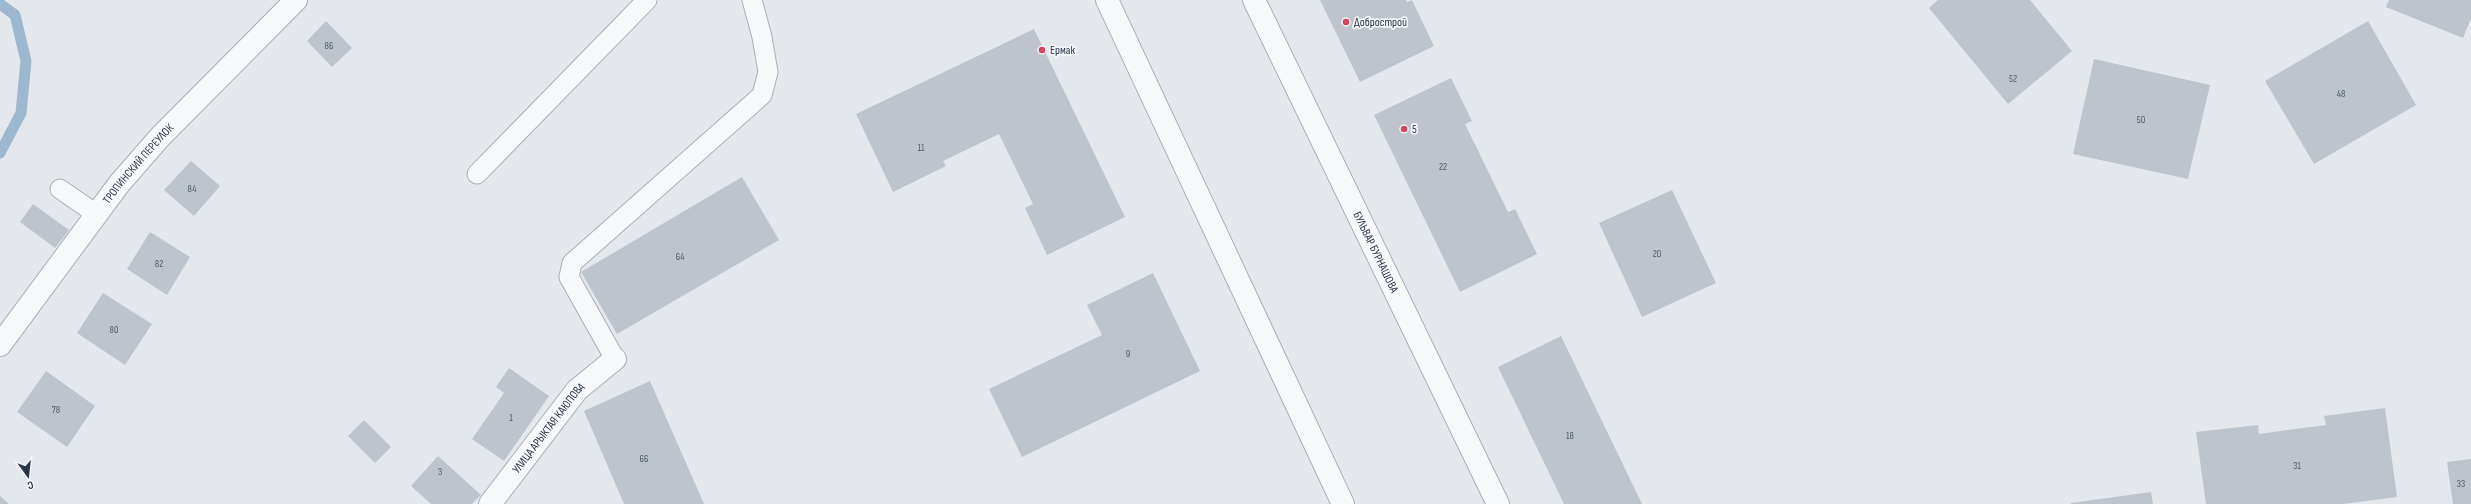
<svg xmlns="http://www.w3.org/2000/svg" width="2471" height="504" viewBox="0 0 2471 504" font-family="'Sofia Sans Condensed',sans-serif">
  <rect width="100%" height="100%" fill="#e4e8ec"/>
  <g fill="none" stroke-linecap="round" stroke-linejoin="round">
    <polyline stroke="#9db7ce" stroke-width="11" points="0,4 15,15 26,61 21,113 0,153"/>
  </g>
  <g fill="#bdc4cc">
    <polygon points="1320,0 1406,0 1407,2 1412,0 1434,46 1360,82"/>
    <polygon points="1938,0 2030,0 2072,51 2008,104 1929,8"/>
    <polygon points="2389,0 2471,0 2471,18 2463,38 2386,7"/>
    <polygon points="326,21 352,48 332,67 307,41"/>
    <polygon points="2368,21 2416,105 2314,164 2265,81"/>
    <polygon points="1034,29 1125,217 1047,255 1025,208 1033,204 999,134 943,161 946,166 893,192 856,114"/>
    <polygon points="2094,59 2210,85 2188,179 2073,154"/>
    <polygon points="1451,78 1472,121 1465,124 1508,212 1515,209 1537,254 1460,292 1374,115"/>
    <polygon points="191,161 220,186 194,216 164,190"/>
    <polygon points="742,177 779,240 617,334 581,272"/>
    <polygon points="1672,190 1716,283 1642,317 1599,223"/>
    <polygon points="33,204 69,230 55,248 20,222"/>
    <polygon points="150,232 190,257 167,295 127,269"/>
    <polygon points="1153,273 1200,371 1022,457 989,389 1102,335 1087,305"/>
    <polygon points="103,293 152,324 125,365 77,333"/>
    <polygon points="1561,336 1642,504 1564,504 1498,367"/>
    <polygon points="509,368 549,396 504,461 472,439 504,393 496,387"/>
    <polygon points="46,371 95,406 67,447 17,412"/>
    <polygon points="650,381 704,504 624,504 584,411"/>
    <polygon points="2385,408 2397,497 2343,504 2206,504 2196,432 2258,425 2259,434 2326,425 2324,416"/>
    <polygon points="364,420 391,447 375,463 348,436"/>
    <polygon points="438,456 481,495 472,504 431,504 411,486"/>
    <polygon points="2471,459 2471,504 2453,504 2447,462"/>
    <polygon points="2151,492 2153,504 2071,504 2071,503"/>
    <polygon points="0,496 9,504 0,504"/>
  </g>
  <g fill="none" stroke-linecap="round" stroke-linejoin="round">
    <g stroke="#a8afb7" stroke-width="21">
      <g id="service">
        <polyline points="477,174 647,0"/>
        <polyline points="60,189 96,214"/>
        <polyline points="615,359 569,277 572,263 762,95 768,72 762,37 752,0"/>
      </g>
    </g>
    <g stroke="#a8afb7" stroke-width="24">
      <g id="minor">
        <polyline points="1107,0 1343,504"/>
        <path id="s1" d="M1254 0 1498 504"/>
        <path id="s2" d="M0 345 119 184 160 137 296 0"/>
        <path id="s3" d="M490 504 577 390 615 359"/>
      </g>
    </g>
    <use href="#service" stroke="#f7f8fa" stroke-width="19"/>
    <use href="#minor" stroke="#f7f8fa" stroke-width="22"/>
  </g>
  <g fill="#d64462" stroke="#f4f6f9" stroke-width="1.5">
    <circle cx="1346" cy="22" r="4"/>
    <circle cx="1042" cy="50" r="4"/>
    <circle cx="1404" cy="129" r="4"/>
  </g>
  <g text-anchor="middle" stroke-width="3.5" stroke-linejoin="round" paint-order="stroke">
    <g font-size="10" fill="#4f5a68">
      <text x="329" y="49">86</text>
      <text x="2013" y="82">52</text>
      <text x="2341" y="97">48</text>
      <text x="2141" y="123">50</text>
      <text x="921" y="151">11</text>
      <text x="1443" y="170">22</text>
      <text x="192" y="192">84</text>
      <text x="1657" y="257">20</text>
      <text x="680" y="260">64</text>
      <text x="159" y="267">82</text>
      <text x="114" y="333">80</text>
      <text x="1128" y="357">9</text>
      <text x="56" y="413">78</text>
      <text x="511" y="421">1</text>
      <text x="1570" y="439">18</text>
      <text x="644" y="462">66</text>
      <text x="2297" y="469">31</text>
      <text x="440" y="475">3</text>
      <text x="2461" y="487">33</text>
    </g>
    <g font-size="12" fill="#2a3646" stroke="#f4f6f9" text-anchor="start">
      <text x="1354" y="26">Добрострой</text>
      <text x="1050" y="54">Ермак</text>
      <text x="1412" y="133">5</text>
    </g>
    <g font-size="12" fill="#2a3646" stroke="#f4f6f9">
      <text dy="4" stroke="none"><textPath href="#s2" startOffset="228">ТРОПИНСКИЙ ПЕРЕУЛОК</textPath></text>
      <text dy="4" stroke="none"><textPath href="#s1" startOffset="280">БУЛЬВАР БУРНАШОВА</textPath></text>
      <text dy="4" stroke="none"><textPath href="#s3" startOffset="96">УЛИЦА АРЫКТАЯ КАЮПОВА</textPath></text>
    </g>
  </g>
  <g transform="translate(28 476) rotate(165)" stroke="#f4f6f9" stroke-width="3" paint-order="stroke">
  <path d="M0-3L7 15L0 10L-7 15Z" fill="#2a3646"/>
  <text y="-6" font-size="11" font-weight="bold" text-anchor="middle" fill="#2a3646">С</text>
  </g>
</svg>
